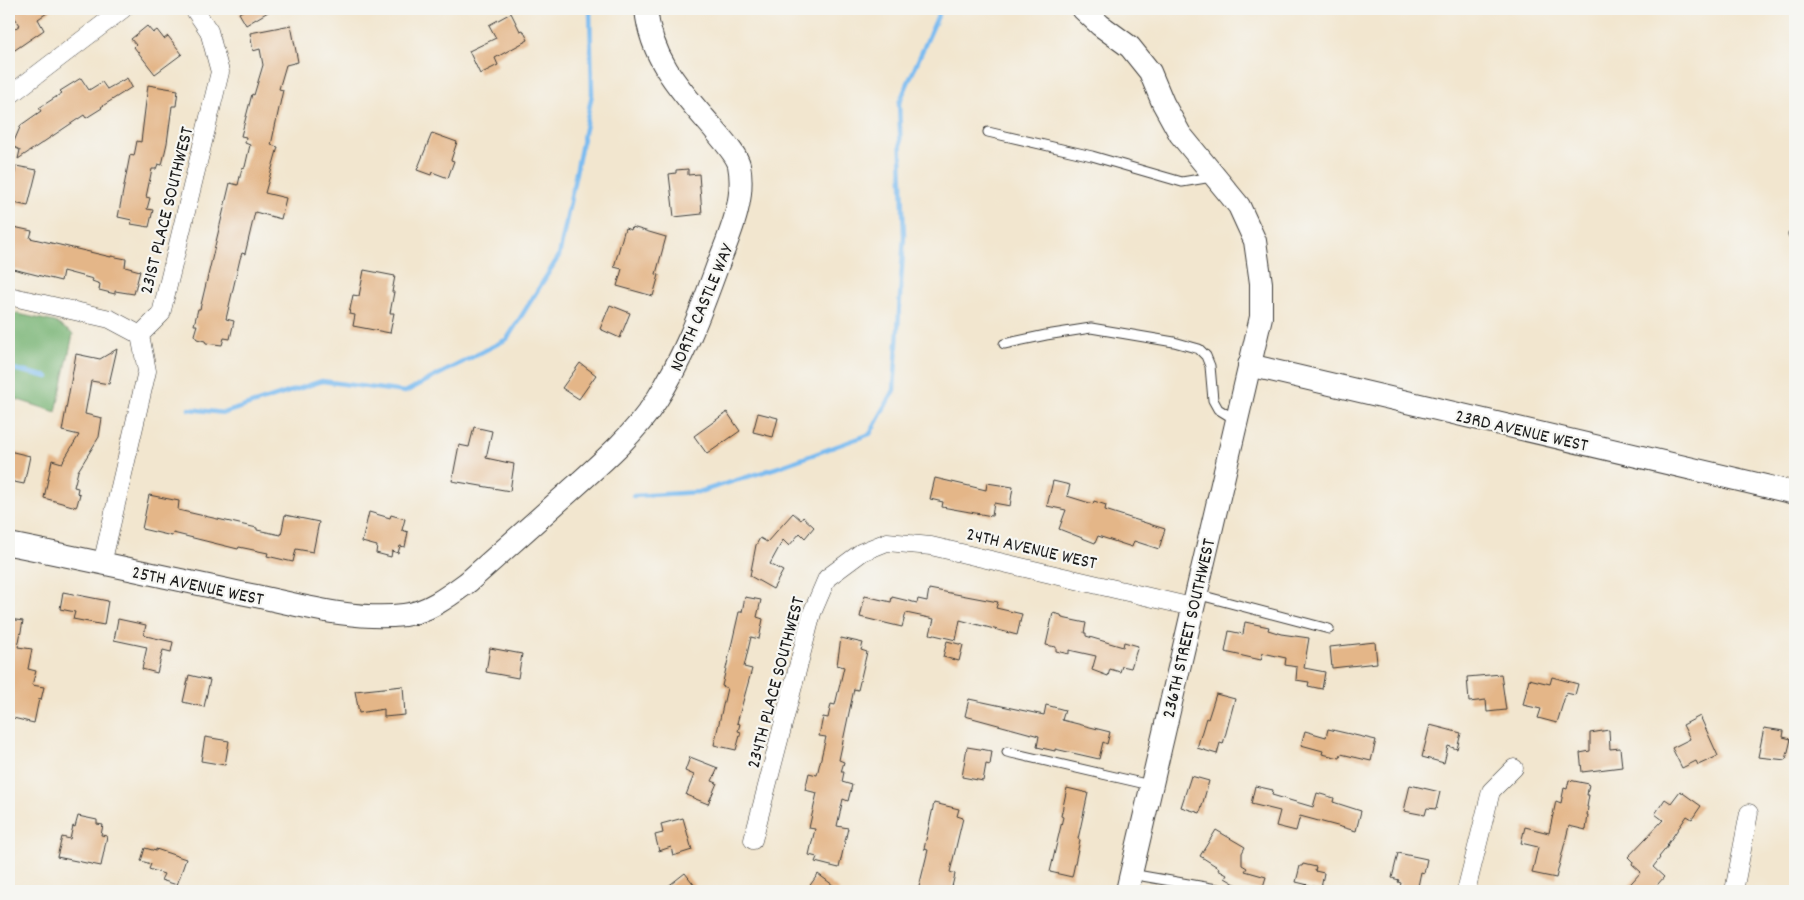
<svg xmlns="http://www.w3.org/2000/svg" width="1804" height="900" viewBox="0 0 1804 900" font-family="Dekko,sans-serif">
  <rect width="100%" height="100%" fill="#f6f6f2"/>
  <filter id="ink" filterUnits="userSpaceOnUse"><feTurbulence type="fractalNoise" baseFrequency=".02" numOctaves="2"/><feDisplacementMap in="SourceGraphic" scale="10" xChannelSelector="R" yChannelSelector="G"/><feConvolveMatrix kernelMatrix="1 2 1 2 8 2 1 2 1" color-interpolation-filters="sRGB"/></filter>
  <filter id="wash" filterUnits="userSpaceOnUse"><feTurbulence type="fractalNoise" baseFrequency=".0096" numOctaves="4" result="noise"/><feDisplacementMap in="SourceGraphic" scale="20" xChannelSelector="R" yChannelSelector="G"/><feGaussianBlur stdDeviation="1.12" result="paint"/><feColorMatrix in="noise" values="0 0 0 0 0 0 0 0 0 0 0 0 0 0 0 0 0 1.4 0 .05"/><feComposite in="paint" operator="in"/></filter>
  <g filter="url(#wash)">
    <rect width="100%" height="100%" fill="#f2e6cf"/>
    <polygon fill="#76b272" stroke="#496747" points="9,312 55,322 73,334 56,412 9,397"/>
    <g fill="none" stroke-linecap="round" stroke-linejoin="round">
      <g stroke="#7cbcf0" stroke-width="4.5">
        <polyline points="9,368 48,377"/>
        <polyline points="189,409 224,413 322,381 405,392 507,339 559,256 592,94 590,9"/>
        <polyline points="633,496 699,492 779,467 870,434 894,390 904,236 899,103 941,9"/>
      </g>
    </g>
    <g id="blocks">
      <g fill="#e4b688">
        <polygon points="19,9 53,9 38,19 44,30 9,54 9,33 20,25 12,14"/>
        <polygon points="246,9 273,9 246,25 239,13"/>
        <polygon points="511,13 520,31 523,30 528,40 495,58 498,65 480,74 469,51 496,38 489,25"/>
        <polygon points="291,25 298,62 286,65 279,89 283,90 271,145 278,147 265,193 286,198 281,219 255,212 245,254 242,253 240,259 226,319 234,321 230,339 224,338 222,345 206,343 205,341 197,339 194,335 197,325 194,325 198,309 200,309 230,183 238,185 242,168 245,167 250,145 245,143 246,137 241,136 252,94 254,95 263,65 260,49 253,51 250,33"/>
        <polygon points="147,26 153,33 157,30 164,39 168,36 182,54 155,74 134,47 136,45 131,39"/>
        <polygon points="81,78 89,90 102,82 107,89 127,78 132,87 101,107 102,108 86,118 84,115 18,159 20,150 12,146 21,125 41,111 39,108 62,93 60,91"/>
        <polygon points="148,85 178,90 176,106 172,106 167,143 162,165 158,164 156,169 152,169 146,197 150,198 147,209 153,210 149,227 131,224 132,220 118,217 130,155 134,156 137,141 141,142"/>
        <polygon points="432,133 457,142 451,160 454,161 448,178 432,172 431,175 417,170"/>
        <polygon points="16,166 37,170 28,206 9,202 9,182 13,183"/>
        <polygon points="688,169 688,175 699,174 702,214 674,217 669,174 676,173 676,170"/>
        <polygon points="9,226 32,231 30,238 111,257 111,256 126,259 125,267 140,271 134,294 115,291 115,294 99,290 100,284 92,281 93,279 63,271 61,281 9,268"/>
        <polygon points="632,227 666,237 656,274 659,275 653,296 617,286 622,269 614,267 625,228 631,230"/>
        <polygon points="364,270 395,276 392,292 394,292 390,313 394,313 390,333 353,326 355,315 349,314 353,295 359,296"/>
        <polygon points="610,305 630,313 620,338 600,329"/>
        <polygon points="117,349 109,384 91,381 85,414 102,418 99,437 78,471 74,487 78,488 77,493 80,494 77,505 76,507 44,498 52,460 62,463 79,435 62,431 76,354 100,359"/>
        <polygon points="580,363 596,375 579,399 562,388"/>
        <polygon points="727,412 740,431 707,454 694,436"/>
        <polygon points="758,413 778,418 773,437 753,432"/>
        <polygon points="474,427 492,431 486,458 514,464 510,491 452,481 459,445 469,447"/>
        <polygon points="9,451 30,456 24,484 9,481"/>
        <polygon points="935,478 986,490 987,483 1013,487 1010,506 994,503 992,516 942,507 943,502 930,499"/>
        <polygon points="1053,481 1070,485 1067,496 1093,504 1094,501 1106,505 1105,510 1165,529 1159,549 1134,541 1132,547 1098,536 1095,543 1059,529 1066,510 1047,506"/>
        <polygon points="149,495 179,501 178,510 257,528 257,530 281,535 285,515 319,522 313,552 296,549 293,562 267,556 268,553 239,547 238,549 173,533 172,536 142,529"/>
        <polygon points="369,512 390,518 391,515 405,519 402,530 408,532 405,547 400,546 398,553 392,551 391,557 376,553 377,546 362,542"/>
        <polygon points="793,513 801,520 803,517 814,527 805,538 800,533 789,546 783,540 770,564 783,571 773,589 750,576 756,545 760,538 767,542"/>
        <polygon points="929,589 998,602 996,608 1022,614 1017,635 960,620 956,640 930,634 934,619 906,613 902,627 860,617 865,596 891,602 892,597 917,603 918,599 927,601"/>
        <polygon points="63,592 108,601 104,625 73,619 75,612 60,609"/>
        <polygon points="745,597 761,600 757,617 763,619 759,639 751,637 744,667 752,669 737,723 740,724 738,731 741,732 736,750 714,745 727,688 722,686 739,612 742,612"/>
        <polygon points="1053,613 1061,615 1062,618 1086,623 1084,633 1086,633 1086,636 1123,647 1124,642 1138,646 1131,668 1122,666 1120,672 1110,669 1108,676 1092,670 1096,656 1069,650 1069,654 1056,651 1056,647 1046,645"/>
        <polygon points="9,619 23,621 18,647 32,649 28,669 36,671 32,685 44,687 41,700 39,699 34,723 9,717"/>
        <polygon points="118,619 146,625 144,634 146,636 173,642 171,652 163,650 157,673 142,669 147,647 114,640"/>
        <polygon points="1245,622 1269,627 1268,630 1281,634 1309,638 1304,668 1325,672 1322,689 1308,686 1309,682 1296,680 1297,667 1285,665 1286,658 1263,653 1261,660 1225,652 1229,631 1243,634"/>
        <polygon points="841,638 863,643 861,650 867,652 858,690 854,689 839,760 844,762 841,772 844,772 842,782 852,785 848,801 843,799 837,826 848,828 839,868 815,862 817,857 809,855 815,829 809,828 817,793 805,790 809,773 817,775 826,737 819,736 823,717 828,718 831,704 835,705 844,667 837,665"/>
        <polygon points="947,641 963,645 959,661 943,657"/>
        <polygon points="1375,642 1377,663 1332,668 1330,647"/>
        <polygon points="490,648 522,654 518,678 486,672"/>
        <polygon points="1501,674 1506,710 1487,712 1486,700 1469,702 1467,677"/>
        <polygon points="189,675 210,680 204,707 183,702"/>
        <polygon points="1552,677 1578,684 1575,695 1566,693 1557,723 1538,718 1541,709 1523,705 1529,679 1550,684"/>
        <polygon points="403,686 405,715 384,717 384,709 359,713 355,691"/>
        <polygon points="1216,694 1235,699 1223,744 1220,743 1217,754 1197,748 1206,718 1208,719"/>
        <polygon points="969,699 1044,715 1046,705 1065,710 1062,720 1110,732 1107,744 1103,742 1099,759 1055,749 1055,751 1037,747 1039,736 965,716"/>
        <polygon points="1700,716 1718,756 1698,765 1696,761 1682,768 1672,748 1690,739 1683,725"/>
        <polygon points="1430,725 1461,733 1457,749 1448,746 1444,763 1422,757"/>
        <polygon points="1764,728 1784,731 1783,737 1791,739 1786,760 1758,757"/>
        <polygon points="1328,729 1376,740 1371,761 1341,754 1340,758 1322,754 1323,751 1301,745 1305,731 1326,737"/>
        <polygon points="1609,730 1610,749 1620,748 1622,767 1582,772 1580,753 1590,751 1590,733"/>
        <polygon points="205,737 229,741 225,765 201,761"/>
        <polygon points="967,747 992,751 990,765 986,764 983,781 962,777"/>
        <polygon points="690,757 718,768 712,781 717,783 708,804 686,795 694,775 685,771"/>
        <polygon points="1191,776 1209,781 1200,813 1181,807"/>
        <polygon points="1569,780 1589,784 1587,795 1589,795 1587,807 1588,807 1587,815 1588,815 1586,830 1569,826 1556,878 1532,873 1538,847 1521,843 1525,827 1549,833 1556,801 1561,803 1564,788 1567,789"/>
        <polygon points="1410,785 1440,792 1436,809 1427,808 1425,815 1404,811"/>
        <polygon points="1255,786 1273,790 1272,795 1313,807 1317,793 1334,798 1333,802 1361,811 1356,831 1300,816 1296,831 1276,826 1280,811 1251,804"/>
        <polygon points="1067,788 1088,793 1078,839 1080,840 1072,877 1050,872 1063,817 1061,816"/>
        <polygon points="1680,791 1701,806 1692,819 1687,816 1667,845 1668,846 1659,857 1660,858 1653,867 1664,877 1652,891 1624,891 1641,872 1632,864 1633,862 1628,857 1663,820 1655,814 1665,799 1671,803"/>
        <polygon points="934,803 959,809 957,816 963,818 950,872 955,874 951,891 918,891 928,850 924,849"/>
        <polygon points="78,816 97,820 97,824 103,825 101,835 107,836 101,866 57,857 62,837 70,839 73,826 75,827"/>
        <polygon points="683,818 692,850 673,856 671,847 659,851 655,835 663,833 661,824"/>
        <polygon points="1216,830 1245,847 1242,853 1242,865 1247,868 1245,871 1266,877 1262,890 1235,884 1225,878 1227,875 1218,870 1219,868 1200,856"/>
        <polygon points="145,848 156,851 156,849 186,859 177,885 161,880 164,874 149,869 151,864 141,861"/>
        <polygon points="1398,853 1427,859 1424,873 1421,872 1417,891 1399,891 1401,883 1398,882 1399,880 1392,878"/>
        <polygon points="1303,864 1316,867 1315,871 1324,873 1321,888 1296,882 1300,866 1302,866"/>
        <polygon points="685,873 699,891 662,891"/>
        <polygon points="818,874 841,891 806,891"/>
      </g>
    </g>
  </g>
  <g filter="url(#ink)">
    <use href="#blocks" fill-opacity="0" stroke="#3c3a37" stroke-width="1"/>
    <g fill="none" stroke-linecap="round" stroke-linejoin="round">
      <g stroke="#3c3a37" stroke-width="11">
        <g id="service">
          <polyline points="988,132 1092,156 1182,182 1212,177"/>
          <polyline points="1793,235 1795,233"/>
          <polyline points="1004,344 1046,335 1091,328 1174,342 1199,349 1206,356 1210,366 1213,400 1218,409 1236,420"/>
          <polyline points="1196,594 1329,629"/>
          <polyline points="1007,752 1150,785"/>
          <polyline points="1131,874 1228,891"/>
        </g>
      </g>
      <g stroke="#3c3a37" stroke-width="19">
        <g id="minor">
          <polyline points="9,96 123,9"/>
          <polyline points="9,296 110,319 140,335"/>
          <polyline points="102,564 147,371 140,335 161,314 220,72 209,31 194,9"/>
          <polyline points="753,840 812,613 827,578 862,552 887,542 931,546 1192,607"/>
          <polyline points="1466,891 1491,791 1514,768"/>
          <polyline points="1734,891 1749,813"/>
        </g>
      </g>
      <g stroke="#3c3a37" stroke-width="24">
        <g id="tertiary">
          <polyline points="1083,9 1100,25 1130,47 1150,72 1163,103 1180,134 1239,206 1255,241 1261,283 1261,317 1127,891"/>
          <polyline points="1249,365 1795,493"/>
          <path d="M9 544C90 560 170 578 251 595 300 605 353 621 404 615 428 612 449 596 468 582 502 552 536 521 570 491 600 464 633 436 656 401 683 359 700 314 717 267 729 236 746 200 739 165 737 155 720 137 713 128 681 91 651 60 646 9"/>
        </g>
      </g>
      <use href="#service" stroke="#fff" stroke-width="9"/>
      <use href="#minor" stroke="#fff" stroke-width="18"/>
      <use href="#tertiary" stroke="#fff" stroke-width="22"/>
    </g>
  </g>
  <g text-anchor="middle" stroke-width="4.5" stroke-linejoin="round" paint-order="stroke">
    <g font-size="19" fill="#1c1c1c" stroke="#f6f6f2">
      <text transform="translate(165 210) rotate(-76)" y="7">231ST PLACE SOUTHWEST</text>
      <text transform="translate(700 307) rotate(-67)" y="7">NORTH CASTLE WAY</text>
      <text transform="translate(1522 429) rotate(13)" y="7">23RD AVENUE WEST</text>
      <text transform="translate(1032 547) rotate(13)" y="7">24TH AVENUE WEST</text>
      <text transform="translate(198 584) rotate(12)" y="7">25TH AVENUE WEST</text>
      <text transform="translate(1187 628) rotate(-77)" y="7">236TH STREET SOUTHWEST</text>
      <text transform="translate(774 682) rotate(-75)" y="7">234TH PLACE SOUTHWEST</text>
    </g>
  </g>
  <rect width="1804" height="900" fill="none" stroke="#f6f6f2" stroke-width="30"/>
</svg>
